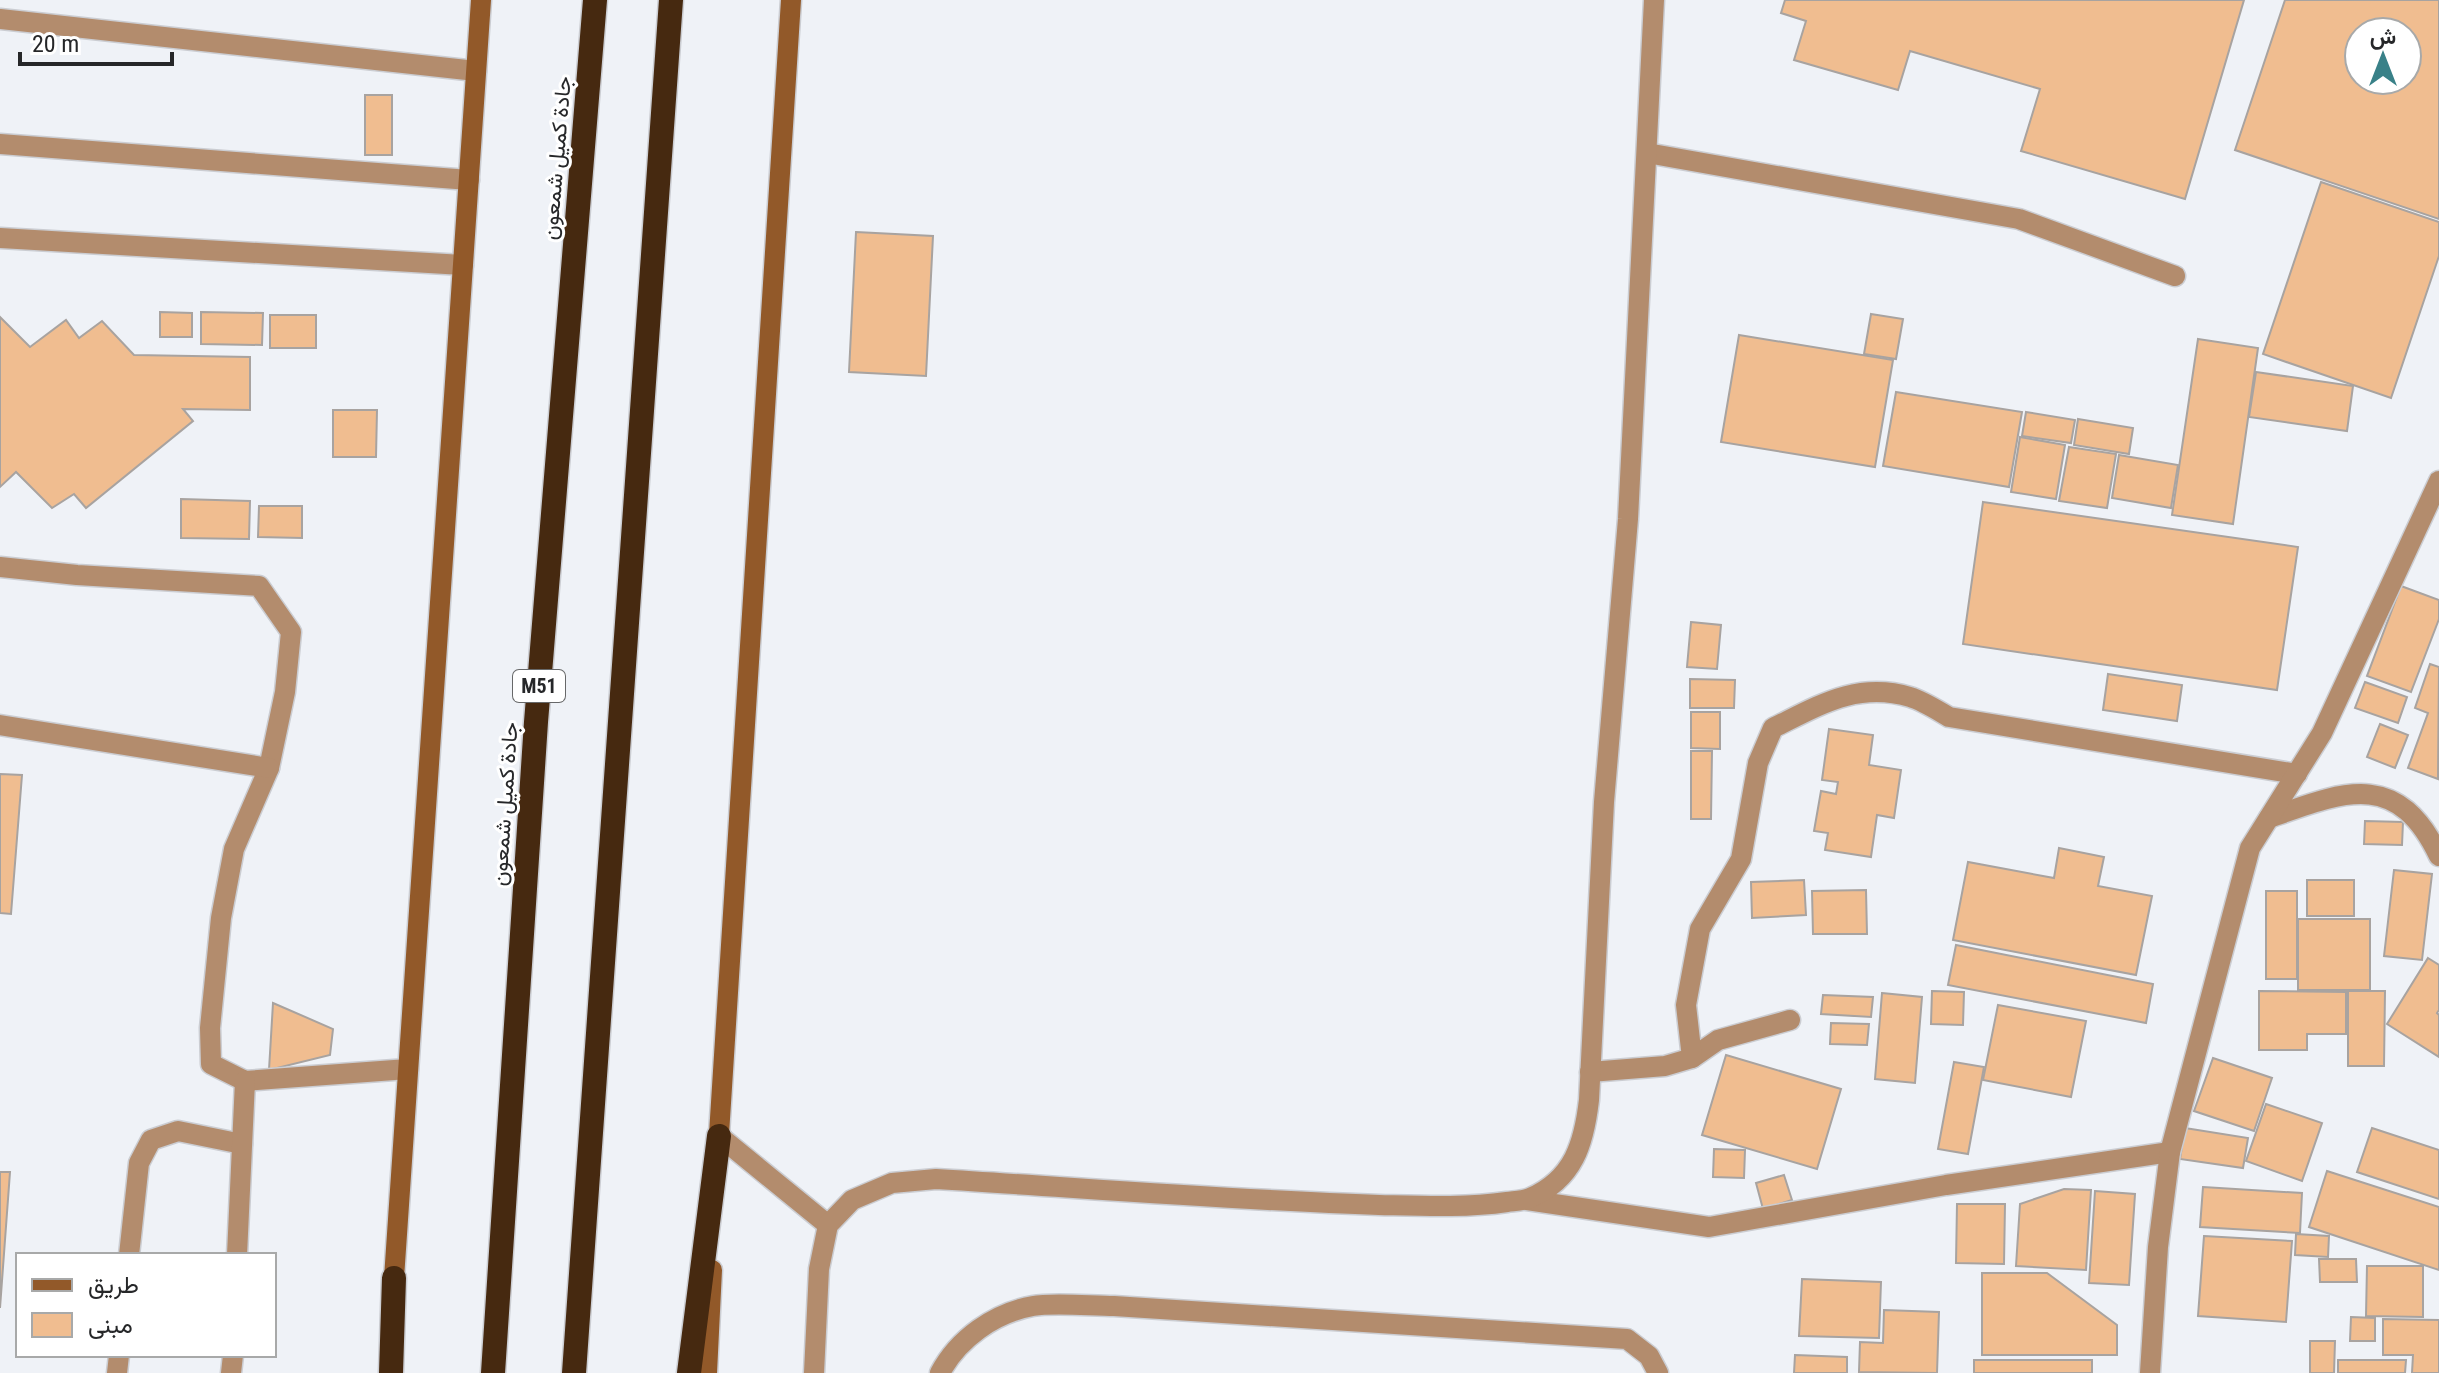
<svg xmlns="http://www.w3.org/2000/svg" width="2439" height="1373" viewBox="0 0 2439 1373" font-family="'Roboto Condensed',Vazirmatn,sans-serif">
  <rect width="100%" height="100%" fill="#eff2f7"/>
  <g fill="#f0bd90" stroke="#a8a3a0" stroke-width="2" fill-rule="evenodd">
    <polygon points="1785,0 2244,0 2185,199 2021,151 2040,89 1910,51 1898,90 1794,60 1806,21 1781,13"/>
    <path d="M2285 0H2439V219L2235 150ZM2359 32H2407V80H2359Z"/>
    <rect x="365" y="95" width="27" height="60"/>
    <polygon points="2321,182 2439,222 2439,256 2391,398 2263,354"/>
    <polygon points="856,232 933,236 926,376 849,372"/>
    <polygon points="160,312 192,313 192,337 160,337"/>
    <polygon points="201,312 263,313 262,345 201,344"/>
    <polygon points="1871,314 1903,319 1896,359 1864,354"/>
    <rect x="270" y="315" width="46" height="33"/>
    <polygon points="0,317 30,347 66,320 79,338 102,321 134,355 250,357 250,410 183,409 193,421 86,508 74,494 52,508 16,472 0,487"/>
    <polygon points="1739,335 1893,360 1875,467 1721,442"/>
    <polygon points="2198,339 2258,348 2233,524 2172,515"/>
    <polygon points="2256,372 2353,386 2347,431 2249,417"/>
    <polygon points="1896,392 2022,412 2009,487 1883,466"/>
    <polygon points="333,410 377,410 376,457 333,457"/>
    <polygon points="2026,412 2075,420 2071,443 2022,436"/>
    <polygon points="2078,419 2133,428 2129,454 2074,445"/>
    <polygon points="2020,437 2065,445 2056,499 2011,492"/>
    <polygon points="2069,447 2116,454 2107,508 2059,501"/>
    <polygon points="2119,455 2178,465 2171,508 2112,498"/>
    <polygon points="181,499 250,501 249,539 181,538"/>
    <polygon points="1983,502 2298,547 2277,690 1963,644"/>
    <polygon points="259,506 302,506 302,538 258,537"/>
    <polygon points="2401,586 2439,600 2439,619 2411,692 2367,676"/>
    <polygon points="1691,622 1721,625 1717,669 1687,667"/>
    <polygon points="2430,664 2439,667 2438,779 2408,768 2428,713 2415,708"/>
    <polygon points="2108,674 2182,685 2177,721 2103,710"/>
    <polygon points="1690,679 1735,680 1734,708 1690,708"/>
    <polygon points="2365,682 2407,697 2398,723 2355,708"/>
    <polygon points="1691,712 1720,712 1720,749 1691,748"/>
    <polygon points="2380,724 2408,735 2395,768 2367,757"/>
    <polygon points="1829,729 1873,735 1869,765 1901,770 1894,818 1877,815 1871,857 1825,850 1828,833 1814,831 1821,791 1836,794 1838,782 1822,780"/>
    <polygon points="1691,751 1712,751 1711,819 1691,819"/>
    <polygon points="0,774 22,775 11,914 0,913"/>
    <polygon points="2365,821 2403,822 2402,845 2364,844"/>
    <polygon points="2059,848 2104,857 2098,886 2152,896 2136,975 1953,940 1968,862 2054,878"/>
    <polygon points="2394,870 2432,874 2422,960 2384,956"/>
    <polygon points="1804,880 1806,915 1752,918 1751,882"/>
    <rect x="2307" y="880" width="47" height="36"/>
    <polygon points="1866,890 1867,934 1813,934 1812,891"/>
    <rect x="2266" y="891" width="31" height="88"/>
    <rect x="2298" y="919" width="72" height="71"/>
    <polygon points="1956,945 2153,984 2146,1023 1948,985"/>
    <polygon points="2428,958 2439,965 2439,1010 2437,1013 2439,1015 2439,1057 2387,1024"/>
    <polygon points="1932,991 1964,992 1963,1025 1931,1024"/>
    <polygon points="2259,991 2346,992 2346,1034 2307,1034 2307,1050 2259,1050"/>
    <polygon points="2348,991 2385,991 2384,1066 2348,1066"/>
    <polygon points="1882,993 1922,997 1915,1083 1875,1079"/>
    <polygon points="1823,995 1873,997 1871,1017 1821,1014"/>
    <polygon points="273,1003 333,1029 330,1055 269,1070"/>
    <polygon points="1998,1005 2086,1021 2071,1097 1983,1080"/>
    <polygon points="1831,1023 1869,1024 1867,1045 1830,1044"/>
    <polygon points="1726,1055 1841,1089 1817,1169 1702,1135"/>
    <polygon points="2213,1058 2272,1078 2254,1131 2194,1111"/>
    <polygon points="1954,1062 1984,1067 1968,1154 1938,1149"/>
    <polygon points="2266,1104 2322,1123 2302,1181 2246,1161"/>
    <polygon points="2185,1128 2248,1138 2243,1168 2180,1159"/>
    <polygon points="2372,1128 2439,1150 2439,1199 2357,1172"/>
    <polygon points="1714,1149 1745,1150 1744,1178 1713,1177"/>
    <polygon points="2327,1171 2439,1207 2439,1270 2309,1227"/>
    <polygon points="0,1172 10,1172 0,1308"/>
    <polygon points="1784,1175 1792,1200 1763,1209 1756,1183"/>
    <polygon points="2203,1187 2302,1193 2300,1233 2200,1227"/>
    <polygon points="2064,1189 2091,1190 2086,1270 2016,1266 2020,1204"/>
    <polygon points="2095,1191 2135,1194 2129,1285 2089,1283"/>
    <polygon points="1957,1204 2005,1204 2004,1264 1956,1263"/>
    <polygon points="2296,1234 2329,1236 2328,1257 2295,1255"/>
    <polygon points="2204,1236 2292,1241 2286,1322 2198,1316"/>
    <polygon points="2319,1259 2356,1259 2357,1282 2320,1282"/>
    <polygon points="2367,1266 2423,1266 2423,1317 2366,1316"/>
    <polygon points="1982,1273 2047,1273 2117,1325 2117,1355 1982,1355"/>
    <polygon points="1802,1279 1881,1282 1879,1338 1799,1336"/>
    <polygon points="1884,1310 1939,1312 1937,1373 1859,1372 1860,1342 1883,1343"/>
    <polygon points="2351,1317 2375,1318 2375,1341 2350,1341"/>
    <polygon points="2383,1319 2439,1320 2439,1373 2412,1373 2413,1355 2383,1355"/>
    <polygon points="2310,1341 2335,1341 2334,1373 2310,1373"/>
    <polygon points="1795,1355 1847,1357 1847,1373 1794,1373"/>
    <rect x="1974" y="1360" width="118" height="13"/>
    <polygon points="2338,1360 2406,1360 2405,1373 2338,1373"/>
  </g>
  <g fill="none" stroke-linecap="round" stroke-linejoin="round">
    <g stroke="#cbcdd2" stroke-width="23">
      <g id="lane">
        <polyline points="0,19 476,71"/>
        <polyline points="0,144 469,180"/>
        <polyline points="1647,153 2019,219 2175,276"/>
        <polyline points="0,238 463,265"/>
        <polyline points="0,567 77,575 259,586 291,632 285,692 269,768 234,849 221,918 210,1028 211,1064 245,1081 408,1069"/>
        <polyline points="0,725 269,768"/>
        <polyline points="1692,1058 1718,1040 1790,1020"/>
        <polyline points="129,1255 139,1163 151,1140 178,1131 242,1144"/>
        <polyline points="237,1255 245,1081"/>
        <polyline points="117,1373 119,1355"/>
        <polyline points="231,1373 233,1355"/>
        <path d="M940 1373C958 1339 994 1313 1033 1306 1053 1302 1092 1306 1114 1306L1627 1339 1649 1356 1658 1373"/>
      </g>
    </g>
    <g stroke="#cbcdd2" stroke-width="23">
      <g id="street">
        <path d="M2269 818C2343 792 2397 768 2439 856"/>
        <path d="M1590 1072 1665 1066 1692 1058 1686 1005 1700 929 1741 859 1758 763 1773 728C1818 706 1857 681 1910 697 1923 701 1937 710 1949 717L2297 774"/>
        <polyline points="719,1136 828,1225"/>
        <polyline points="1527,1200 1709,1227 1946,1185 2170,1152"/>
        <path d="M814 1373 819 1269 828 1225 852 1200 892 1183 936 1179C1084 1188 1231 1200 1379 1205 1422 1206 1465 1208 1507 1202 1514 1201 1523 1201 1530 1198 1574 1179 1584 1143 1589 1100L1604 802 1628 519 1654 0"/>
        <polyline points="2150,1373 2158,1247 2170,1152 2250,848 2322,733 2439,481"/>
      </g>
    </g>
    <g stroke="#cbcdd2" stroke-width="23">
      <g id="secondary">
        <polyline points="718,1150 791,0"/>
        <polyline points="393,1293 481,0"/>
        <polyline points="707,1373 712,1270"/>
      </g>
    </g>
    <g stroke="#cbcdd2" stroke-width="27">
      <g id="highway">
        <polyline points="391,1373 394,1278"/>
        <polyline points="493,1373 536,722 595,0"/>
        <polyline points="574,1373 671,0"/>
        <polyline points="689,1373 719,1136"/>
      </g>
    </g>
    <use href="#lane" stroke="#b38c6d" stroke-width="20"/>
    <use href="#street" stroke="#b38c6d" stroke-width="20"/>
    <use href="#secondary" stroke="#925929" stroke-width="20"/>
    <use href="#highway" stroke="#462910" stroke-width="24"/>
  </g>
  <g text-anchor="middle" stroke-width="6" stroke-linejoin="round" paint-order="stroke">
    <rect fill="#fff" stroke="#676869" stroke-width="2" x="513" y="670" width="52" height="32" rx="6"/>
    <g font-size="20" font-weight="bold" fill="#262729">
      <text x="539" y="693">M51</text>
    </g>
    <g font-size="22" fill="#262729" stroke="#fff">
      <text transform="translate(556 158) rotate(-85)" y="8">جادة كميل شمعون</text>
      <text transform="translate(504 804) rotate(-86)" y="8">جادة كميل شمعون</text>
    </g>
  </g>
  <rect x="16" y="1253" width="260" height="104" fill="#ffffff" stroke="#a8a9a9" stroke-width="2"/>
  <rect x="32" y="1279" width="40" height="12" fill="#925929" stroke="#a8a9a9" stroke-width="2"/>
  <text x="88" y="1293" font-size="24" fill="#262729">طريق</text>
  <rect x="32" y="1313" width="40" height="24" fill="#f0bd90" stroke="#a8a9a9" stroke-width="2"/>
  <text x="88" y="1333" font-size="24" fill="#262729">مبنى</text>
  <g transform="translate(2383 56)"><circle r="38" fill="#ffffff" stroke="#a8a9a9" stroke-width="2"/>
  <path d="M0-6L14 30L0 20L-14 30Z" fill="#398188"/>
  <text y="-12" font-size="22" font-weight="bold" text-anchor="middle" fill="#262729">ش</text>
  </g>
  <path d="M20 52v12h152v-12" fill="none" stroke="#262729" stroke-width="4"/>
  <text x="32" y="52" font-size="24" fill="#262729" stroke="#ffffff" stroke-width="6" paint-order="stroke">20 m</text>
</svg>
